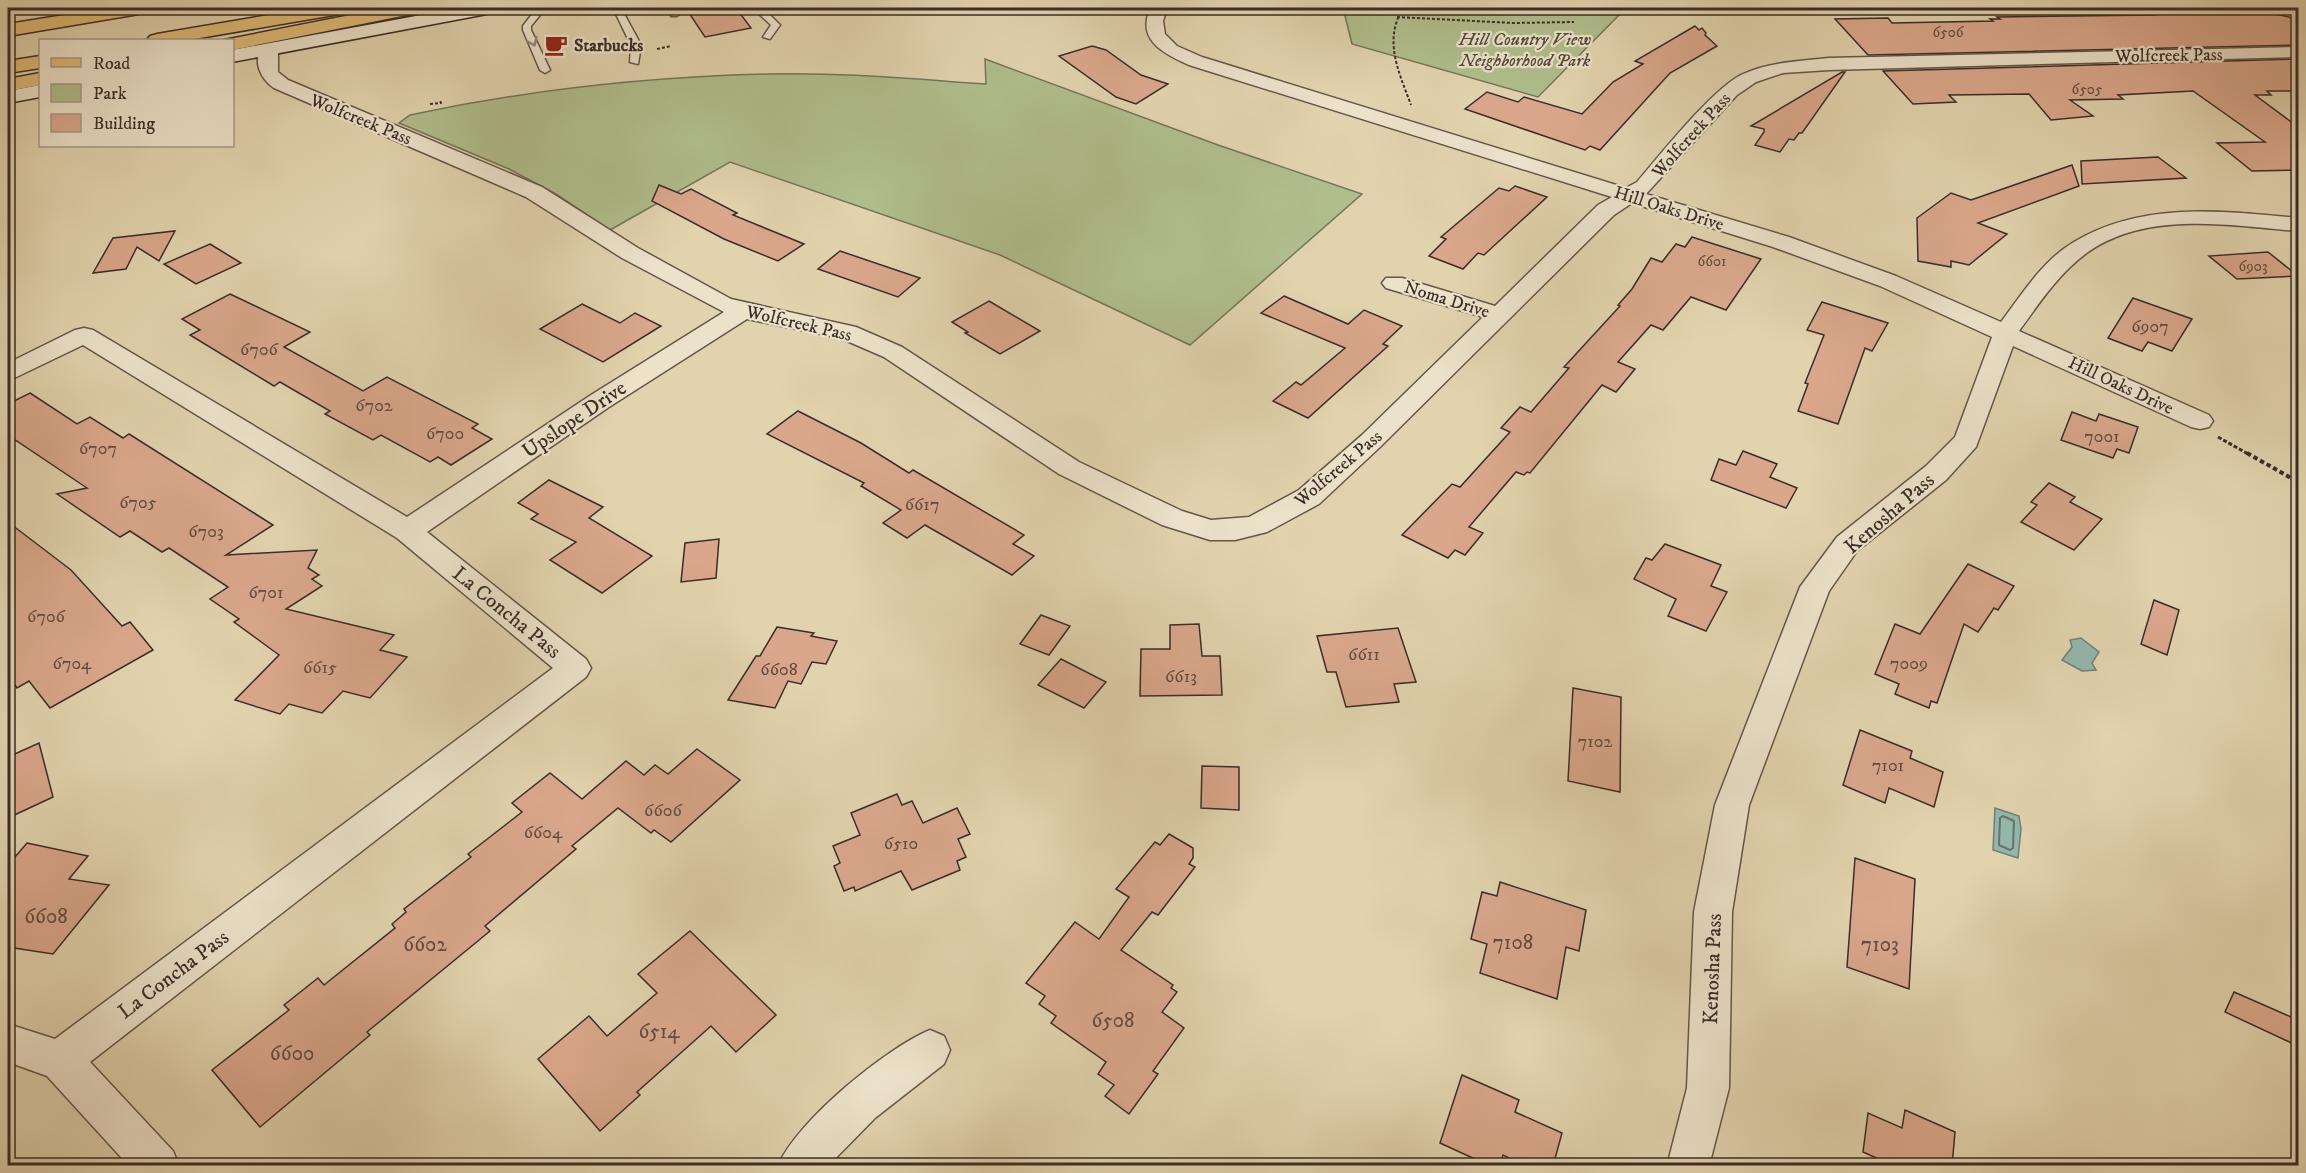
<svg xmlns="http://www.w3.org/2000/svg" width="2306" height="1173" viewBox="0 0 2306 1173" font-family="'IM FELL DW Pica',serif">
  <rect width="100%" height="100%" fill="#e1d3ae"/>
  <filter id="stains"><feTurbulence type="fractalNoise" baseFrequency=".00333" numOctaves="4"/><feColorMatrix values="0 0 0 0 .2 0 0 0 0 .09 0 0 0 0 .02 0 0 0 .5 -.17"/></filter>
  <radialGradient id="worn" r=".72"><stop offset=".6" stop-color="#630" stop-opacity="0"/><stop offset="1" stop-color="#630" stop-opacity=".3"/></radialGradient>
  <g fill="#b0bd8c" stroke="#75755a" stroke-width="1.5">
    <polygon points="1343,8 1626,8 1538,97 1352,44"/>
    <path d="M985 59 1218 145 1362 194 1190 345 1000 255 730 162 610 230 556 194 509 169 399 123 410 115C527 90 647 77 767 74 840 72 913 79 986 84Z"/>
  </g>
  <g fill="#94b7ad" stroke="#708078" stroke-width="1.5">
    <polygon points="2081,638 2099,652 2092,663 2096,670 2082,671 2062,660 2072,647 2070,640"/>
    <polygon points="1995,808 2019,816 2021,829 2018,858 1993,850"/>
  </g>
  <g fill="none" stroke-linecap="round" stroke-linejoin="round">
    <polygon stroke="#67726a" stroke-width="2" points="2003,816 2014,821 2013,848 2010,850 1999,845 2000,818"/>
  </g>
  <g fill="#daa78c" stroke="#3a2d28" stroke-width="1.5">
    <polygon points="719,8 736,8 751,28 705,37 689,13"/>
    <polygon points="2144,8 2275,14 2289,17 2298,24 2298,45 1868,55 1835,19 1888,18 1892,23 1993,21 1990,19 2000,19 1997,17 2154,15"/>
    <polygon points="1695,26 1699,30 1702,28 1706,33 1705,35 1717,46 1670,73 1600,150 1590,146 1585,150 1465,109 1487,92 1518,102 1524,97 1582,114 1613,82 1643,64 1635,61"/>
    <polygon points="1092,46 1106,50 1141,75 1168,84 1136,104 1116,97 1059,56"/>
    <polygon points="2298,59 2298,91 2267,91 2271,95 2255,95 2298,127 2298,170 2252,171 2217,143 2265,142 2193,91 2118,95 2123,99 2070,100 2093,116 2051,120 2029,94 1949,95 1956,102 1913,104 1883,71"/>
    <polygon points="1842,72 1845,72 1802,133 1799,133 1794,140 1789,139 1780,152 1755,145 1764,132 1764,129 1751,126"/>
    <polygon points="2158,157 2186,178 2082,184 2081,161"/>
    <polygon points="2072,165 2079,186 1978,223 2007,234 1969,265 1951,261 1951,267 1918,261 1917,218 1951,193 1971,200"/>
    <polygon points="659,185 681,194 691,189 737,213 733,215 804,244 778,261 724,239 652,201"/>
    <polygon points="1515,186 1547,197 1484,255 1478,253 1463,269 1429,256 1446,239 1441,237 1499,188 1509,191"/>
    <polygon points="175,231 159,261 137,247 126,269 93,273 113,238"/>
    <polygon points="1692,237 1761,259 1726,310 1691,297 1663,330 1651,325 1618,362 1635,369 1616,392 1602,385 1530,473 1527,472 1524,475 1516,472 1469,527 1483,533 1465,555 1455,550 1448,558 1402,535 1452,484 1460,487 1510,432 1501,428 1520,407 1531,412 1569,368 1564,367 1620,306 1618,305 1632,289 1651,258 1662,262 1676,244 1685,247"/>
    <polygon points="210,244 241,263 196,284 164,264"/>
    <polygon points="840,251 899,271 920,278 898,297 818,269"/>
    <polygon points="2268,252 2298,276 2237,279 2209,256"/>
    <polygon points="230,294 310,332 284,347 363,391 387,377 478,424 472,428 492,439 451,465 438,457 430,462 381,435 373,440 325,414 330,411 280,382 274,386 190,335 200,330 182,319"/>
    <polygon points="1284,296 1348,324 1364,310 1402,326 1383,344 1388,346 1308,418 1273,401 1296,382 1301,385 1345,348 1261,313"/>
    <polygon points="2133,298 2192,319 2172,351 2148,342 2142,351 2108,338"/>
    <polygon points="989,301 1040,331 1000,354 965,333 968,332 952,322"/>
    <polygon points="1822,302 1888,323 1872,351 1865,348 1838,424 1798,411 1808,384 1805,383 1824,335 1807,330"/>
    <polygon points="582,304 620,323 635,313 661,326 603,362 540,329"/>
    <polygon points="30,393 77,424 90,417 123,438 129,434 273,525 226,555 317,550 308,568 319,575 312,579 322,586 286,609 394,635 380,650 407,657 370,698 343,691 322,713 289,704 280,714 235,700 279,655 234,622 239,619 210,599 228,587 169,548 162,552 130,531 120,537 57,494 87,488 8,435 8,404"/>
    <polygon points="798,411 861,443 909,473 913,470 1024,535 1013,544 1034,556 1012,575 925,525 907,538 883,523 901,510 861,486 864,483 767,434"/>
    <polygon points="2072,412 2096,421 2099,414 2138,427 2129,453 2117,449 2113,458 2061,440"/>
    <polygon points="1743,451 1777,464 1770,477 1797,488 1786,508 1711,480 1719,459 1736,465"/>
    <polygon points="549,480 603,507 589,518 652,556 602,593 550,560 576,542 531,519 538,514 518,503"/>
    <polygon points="2049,483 2075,497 2070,502 2102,519 2074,550 2021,522 2037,505 2031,502"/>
    <polygon points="8,522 71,570 122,626 130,622 153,650 50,708 29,681 17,688 8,675"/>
    <polygon points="719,539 716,578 681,582 685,543"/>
    <polygon points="1665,544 1721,565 1711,586 1727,592 1706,631 1668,616 1676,599 1634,579 1646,558 1652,560"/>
    <polygon points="1968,564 2014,586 1998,610 1994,608 1978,632 1964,624 1937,703 1931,701 1929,708 1895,694 1899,684 1875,674 1895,624 1920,634"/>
    <polygon points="2154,600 2179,610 2167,655 2141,644"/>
    <polygon points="1041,615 1070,626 1049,655 1020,644"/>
    <polygon points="1199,624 1202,656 1220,656 1222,695 1140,696 1141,649 1170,649 1170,625"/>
    <polygon points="777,627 814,633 811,636 837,641 826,664 812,662 801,684 788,681 775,708 728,700 756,656 760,656"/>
    <polygon points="1398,628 1416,682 1394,684 1399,702 1346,707 1336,672 1327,672 1317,636"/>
    <polygon points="1061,659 1106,682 1084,708 1038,685"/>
    <polygon points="1573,688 1621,697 1620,792 1568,781"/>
    <polygon points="1860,730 1912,751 1910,758 1943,772 1934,807 1889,788 1885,803 1843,785"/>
    <polygon points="39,743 53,797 8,818 8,757"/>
    <polygon points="697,749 740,780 671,842 654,830 651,833 618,808 572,846 576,849 485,926 490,931 367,1032 370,1035 260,1127 212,1070 289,1010 284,1005 318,978 324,985 395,928 392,924 406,912 404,909 471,857 468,854 522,812 512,803 550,773 582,799 626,761 644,775 655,765 668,774"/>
    <polygon points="1202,766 1239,767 1239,810 1201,808"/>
    <polygon points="897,794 902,805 912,801 923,823 957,808 970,834 958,839 966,857 957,861 960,870 912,890 901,871 855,891 854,887 844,891 834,866 840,863 833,846 860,835 851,813"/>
    <polygon points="1169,834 1193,848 1193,858 1189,864 1195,867 1158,915 1152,912 1121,950 1173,985 1171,988 1177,992 1162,1012 1184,1028 1153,1071 1158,1074 1129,1114 1105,1096 1114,1085 1098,1074 1106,1062 1051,1023 1056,1016 1039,1004 1045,996 1026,983 1075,922 1099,939 1129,897 1116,889 1155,842 1160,845"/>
    <polygon points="27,843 88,856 69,879 109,885 53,954 8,947 8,865"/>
    <polygon points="1855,858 1915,879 1909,989 1847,967"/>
    <polygon points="1500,882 1586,910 1579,951 1566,947 1557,999 1480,973 1487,944 1471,939 1482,892 1497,896"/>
    <polygon points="690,931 776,1015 736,1052 711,1026 637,1092 640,1095 600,1131 538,1059 589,1016 607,1036 657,993 638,974"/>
    <polygon points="2234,992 2298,1020 2298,1046 2225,1012"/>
    <polygon points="1462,1075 1519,1100 1515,1112 1562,1133 1553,1166 1525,1166 1503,1155 1500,1166 1490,1166 1440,1143"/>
    <polygon points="1905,1110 1955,1132 1952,1166 1894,1166 1863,1152 1868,1113 1902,1128"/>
  </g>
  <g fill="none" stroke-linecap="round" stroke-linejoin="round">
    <g stroke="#64564a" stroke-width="3">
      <g id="service">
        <polygon points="613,8 621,8 641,45 638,64 630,62 631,45"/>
        <polygon points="677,8 686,8 677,16 671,16 671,12"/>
        <polygon points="759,10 765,10 780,25 770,39 763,37 771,25 759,14"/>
        <polygon points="533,13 540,15 531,26 531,30 550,70 545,73 540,70 523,30 523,26"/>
      </g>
    </g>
    <g stroke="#64564a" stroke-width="3">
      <g id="minor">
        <path d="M1151 8H1167L1163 21 1165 34 1177 46 1202 57 1626 188 1637 182C1660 155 1714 87 1743 74 1770 62 1800 61 1829 58L2298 47V57L1829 70 1783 73 1756 82 1737 95 1646 194 1789 237 1896 276 2001 322C2022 294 2043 260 2074 242 2143 201 2223 211 2298 218V231C2230 226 2149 210 2088 252 2059 273 2040 302 2019 331L2209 415 2213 421 2209 427 2200 429 2191 427 2013 346 1976 447 1946 480 1857 551 1829 591 1749 805 1732 912 1729 1088 1709 1166H1667L1687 1088 1694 912 1715 805 1800 587 1837 537 1926 466 1955 437 1992 337 1880 286 1773 247 1632 203 1614 215 1380 447 1319 504 1267 532 1235 540H1210L1162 525 1059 474 884 357 840 338 747 319 609 407 427 532 586 659 591 668 586 677 90 1062 173 1151 179 1166H129L47 1076 8 1062V1024L55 1039 553 668 397 538 83 345 8 381V363L75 330 84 328 93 330 407 517 591 395 724 312 622 258 526 197 274 88C260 78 252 61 263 45H275L278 49V72L288 80 542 187 638 248 731 299 856 327 902 347 1079 462 1182 511 1211 520 1249 517 1299 490 1362 435 1483 317 1386 288 1382 283 1386 278H1402L1495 306 1598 205 1612 197 1189 65C1164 54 1135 39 1151 8Z"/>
        <path d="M930 1030 944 1036 950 1050 944 1064 875 1118 828 1166H778C796 1122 886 1048 930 1030Z"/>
      </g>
    </g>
    <g stroke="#3a2d28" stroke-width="3">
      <g id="secondary">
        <polygon points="459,8 497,8 487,14 232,62 232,50"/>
        <polygon points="40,85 40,97 8,103 8,91"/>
      </g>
    </g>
    <g stroke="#3a2d28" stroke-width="3">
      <g id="primary">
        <polygon points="386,8 422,8 412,14 232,50 232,40 224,40"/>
        <polygon points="40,73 40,85 8,91 8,79"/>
      </g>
    </g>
    <g stroke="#3a2d28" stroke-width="3">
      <g id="motorway">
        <polygon points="108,8 149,8 139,14 8,36 8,24"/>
        <polygon points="310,8 350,8 340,14 188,40 147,40 150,36 157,34"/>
        <polygon points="40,56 40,68 8,73 8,61"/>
      </g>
    </g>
    <g stroke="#3a2d28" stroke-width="2" stroke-dasharray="3 2" stroke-linecap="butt">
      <path d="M1403 8C1383 41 1399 72 1411 105"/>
      <polyline points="1397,17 1513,23 1574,22"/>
      <polyline points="657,49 671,46"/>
      <polyline points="597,51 615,49"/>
      <polyline points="430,104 441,103 440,101"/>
    </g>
    <polyline stroke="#3a2d28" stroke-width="3" stroke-dasharray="4 2" stroke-linecap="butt" points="2218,437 2250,455"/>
    <polyline stroke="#3a2d28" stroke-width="4" stroke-dasharray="4.5 3" stroke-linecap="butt" points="2247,453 2298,482"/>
    <use href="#service" fill="#ece2ca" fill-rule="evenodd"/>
    <use href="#minor" fill="#ece2ca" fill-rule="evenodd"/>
    <use href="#secondary" fill="#ece2ca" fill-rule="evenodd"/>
    <use href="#primary" fill="#e0ba77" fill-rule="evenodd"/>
    <use href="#motorway" fill="#e0ba77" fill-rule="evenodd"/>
  </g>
  <defs><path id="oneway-chevron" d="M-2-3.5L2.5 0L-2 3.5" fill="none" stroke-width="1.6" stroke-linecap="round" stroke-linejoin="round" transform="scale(1.5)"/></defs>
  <use stroke="#938879" href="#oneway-chevron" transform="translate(533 42) rotate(66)"/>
  <defs>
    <g id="cafe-bare" transform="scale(1.8)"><path d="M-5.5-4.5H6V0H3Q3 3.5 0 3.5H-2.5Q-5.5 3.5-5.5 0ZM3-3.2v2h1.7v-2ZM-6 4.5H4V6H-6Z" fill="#8f2418" stroke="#ece2ca" stroke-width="2.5" paint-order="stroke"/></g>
  </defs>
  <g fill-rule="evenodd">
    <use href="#cafe-bare" x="556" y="45"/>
  </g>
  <g text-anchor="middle" stroke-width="4.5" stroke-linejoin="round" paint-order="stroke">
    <g font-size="15" fill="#624c41">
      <text x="1948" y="37">6506</text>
      <text x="2087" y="94">6505</text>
      <text x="1712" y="266">6601</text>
      <text x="2253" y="271">6903</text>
    </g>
    <g font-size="18" font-style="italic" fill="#524a3c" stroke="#ece2ca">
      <text x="1525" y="45">Hill Country View<tspan x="1525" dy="21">Neighborhood Park</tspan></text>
    </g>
    <g font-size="18" font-weight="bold" fill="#3a2d28" stroke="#ece2ca" text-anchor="start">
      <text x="574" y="51">Starbucks</text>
    </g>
    <g font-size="18" fill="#3a2d28" stroke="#ece2ca">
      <text transform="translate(2169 55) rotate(-1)" y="6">Wolfcreek Pass</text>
      <text transform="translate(361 119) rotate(22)" y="6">Wolfcreek Pass</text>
      <text transform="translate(1691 135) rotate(-48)" y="6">Wolfcreek Pass</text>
      <text transform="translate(1669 208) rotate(17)" y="6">Hill Oaks Drive</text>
      <text transform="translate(1447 299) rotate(17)" y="6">Noma Drive</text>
      <text transform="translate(799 323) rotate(13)" y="6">Wolfcreek Pass</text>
      <text transform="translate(2121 385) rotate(25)" y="6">Hill Oaks Drive</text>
      <text transform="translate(1338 468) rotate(-40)" y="6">Wolfcreek Pass</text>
    </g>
    <g font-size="18" fill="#624c41">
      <text x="2150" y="332">6907</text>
      <text x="259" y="355">6706</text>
      <text x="374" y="411">6702</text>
      <text x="445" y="439">6700</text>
      <text x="2102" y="442">7001</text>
      <text x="98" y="454">6707</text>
      <text x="138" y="508">6705</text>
      <text x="922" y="510">6617</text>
      <text x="206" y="537">6703</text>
      <text x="266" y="598">6701</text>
      <text x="46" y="622">6706</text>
      <text x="1364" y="660">6611</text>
      <text x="72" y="669">6704</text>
      <text x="1909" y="669">7009</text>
      <text x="320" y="673">6615</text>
      <text x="779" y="675">6608</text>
      <text x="1181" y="682">6613</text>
      <text x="1595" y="747">7102</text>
      <text x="1888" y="771">7101</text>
      <text x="663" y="816">6606</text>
      <text x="543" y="838">6604</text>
      <text x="901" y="849">6510</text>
    </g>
    <g font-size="21" fill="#3a2d28" stroke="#ece2ca">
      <text transform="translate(574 419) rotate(-34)" y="7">Upslope Drive</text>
      <text transform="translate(1889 513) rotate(-41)" y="7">Kenosha Pass</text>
      <text transform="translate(507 612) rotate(39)" y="7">La Concha Pass</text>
      <text transform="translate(1712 969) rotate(-88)" y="7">Kenosha Pass</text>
      <text transform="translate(173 974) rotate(-37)" y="7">La Concha Pass</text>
    </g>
    <g font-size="21" fill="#624c41">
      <text x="46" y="923">6608</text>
      <text x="1513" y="949">7108</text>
      <text x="425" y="951">6602</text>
      <text x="1880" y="951">7103</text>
      <text x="1113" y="1027">6508</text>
      <text x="659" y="1038">6514</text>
      <text x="292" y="1060">6600</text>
    </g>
  </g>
  <rect width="2306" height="1173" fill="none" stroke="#e1d3ae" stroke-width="30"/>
  <rect x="9" y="9" width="2288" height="1155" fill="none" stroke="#3a2d28" stroke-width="3"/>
  <rect x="15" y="15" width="2276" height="1143" fill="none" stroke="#3a2d28" stroke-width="1.5"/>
  <rect x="39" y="39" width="195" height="108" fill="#ece2ca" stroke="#a59a89" stroke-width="1.5"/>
  <rect x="51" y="58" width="30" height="9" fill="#e0ba77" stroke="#a59a89" stroke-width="1.5"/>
  <text x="93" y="69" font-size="18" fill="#3a2d28">Road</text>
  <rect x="51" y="84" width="30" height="18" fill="#b0bd8c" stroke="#a59a89" stroke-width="1.5"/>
  <text x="93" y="99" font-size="18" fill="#3a2d28">Park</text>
  <rect x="51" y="114" width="30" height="18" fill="#daa78c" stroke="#a59a89" stroke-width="1.5"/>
  <text x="93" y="129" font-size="18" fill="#3a2d28">Building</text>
  <rect width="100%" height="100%" filter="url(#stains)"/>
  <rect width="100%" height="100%" fill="url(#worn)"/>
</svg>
